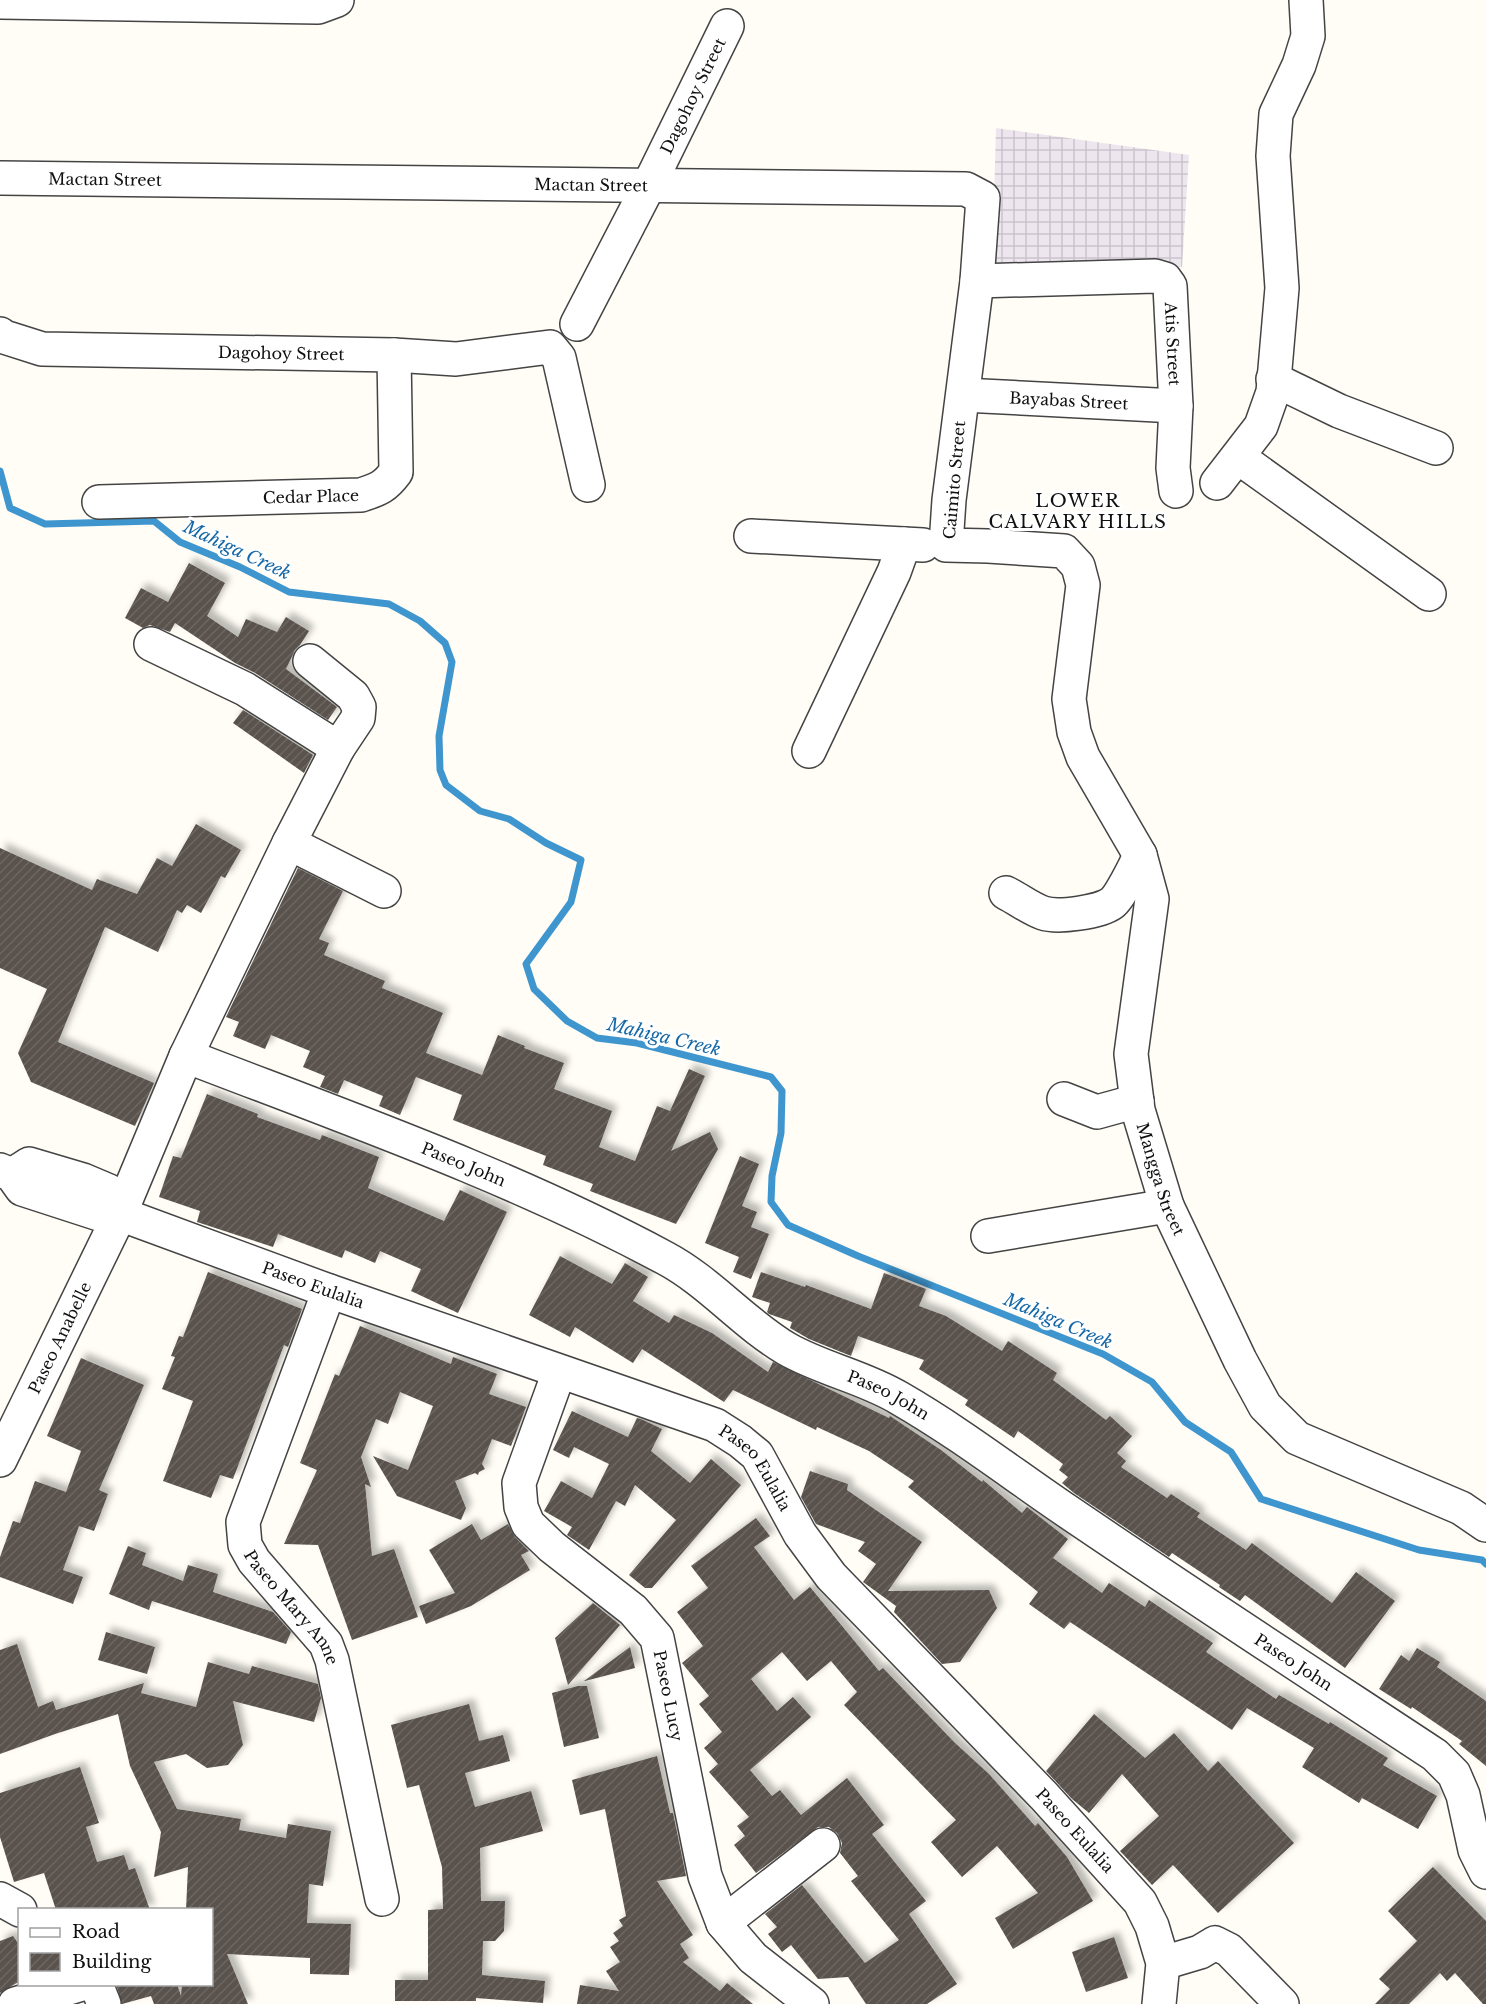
<svg xmlns="http://www.w3.org/2000/svg" width="1486" height="2004" viewBox="0 0 1486 2004" font-family="'Libre Baskerville',serif">
  <defs>
    <pattern id="industrial-grid" width="8" height="8" patternUnits="userSpaceOnUse" patternTransform="scale(1.5)"><rect width="8" height="8" fill="#eee6ef"/><path d="M0 4h8M4 0v8" fill="none" stroke="#cbc4cc"/></pattern>
    <pattern id="building-hatch" width="6" height="6" patternUnits="userSpaceOnUse" patternTransform="scale(1.5)"><rect width="6" height="6" fill="#5a524d"/><path d="M-1 1l2-2M0 6l6-6M5 7l2-2" fill="none" stroke="#6d6662"/></pattern>
    <filter id="shadow"><feDropShadow dx="5.5" dy="-5.5" stdDeviation="3" flood-color="#0004"/></filter>
  </defs>
  <rect width="100%" height="100%" fill="#fffdf5"/>
  <polygon fill="url(#industrial-grid)" points="996,128 1189,155 1182,267 984,268 994,200"/>
  <g fill="none" stroke-linecap="round" stroke-linejoin="round">
    <polyline stroke="#3f96cf" stroke-width="7" points="0,471 10,508 45,524 154,521 180,542 240,567 289,592 389,604 420,621 445,643 452,662 439,736 440,770 446,785 480,811 509,819 546,843 581,860 571,902 526,964 534,989 567,1021 597,1038 637,1043 771,1077 782,1091 781,1133 772,1176 771,1202 788,1225 858,1256 1103,1354 1152,1382 1185,1422 1231,1452 1261,1499 1419,1550 1482,1560 1486,1564"/>
  </g>
  <g fill="url(#building-hatch)" filter="url(#shadow)">
    <polygon points="189,563 225,583 207,616 238,637 246,619 277,632 286,617 309,631 300,645 295,650 286,669 337,707 328,720 255,673 235,663 175,623 170,632 150,625 143,628 125,618 141,588 168,602"/>
    <polygon points="243,710 313,755 304,773 233,723"/>
    <polygon points="196,824 241,850 225,878 221,876 201,913 187,905 182,913 177,910 158,952 105,927 58,1042 154,1083 135,1126 31,1082 18,1053 47,989 0,968 0,848 92,890 97,879 137,894 157,858 172,866"/>
    <polygon points="298,868 343,891 319,939 329,943 324,955 385,981 382,988 443,1013 426,1053 482,1075 498,1035 525,1046 524,1048 564,1063 554,1089 612,1111 599,1147 635,1161 657,1106 670,1111 689,1069 705,1076 671,1151 710,1132 718,1149 676,1224 590,1191 593,1184 543,1165 546,1156 453,1120 462,1095 416,1077 400,1115 379,1106 383,1096 344,1080 338,1094 320,1087 325,1076 303,1067 310,1051 271,1035 265,1049 233,1036 239,1022 226,1017"/>
    <polygon points="207,1094 258,1114 257,1117 320,1140 322,1135 379,1157 368,1188 444,1221 460,1190 507,1212 458,1313 411,1291 421,1269 380,1251 375,1263 345,1250 342,1258 278,1234 273,1247 197,1222 200,1211 159,1197 173,1156 181,1158"/>
    <polygon points="740,1156 759,1164 742,1206 757,1212 751,1227 769,1234 751,1279 733,1272 739,1257 705,1243"/>
    <polygon points="560,1256 612,1284 625,1263 648,1277 633,1301 669,1323 674,1315 712,1333 768,1372 773,1362 889,1418 890,1416 941,1450 982,1482 983,1480 1022,1513 1027,1507 1068,1539 1053,1558 1102,1593 1109,1583 1145,1607 1149,1600 1213,1643 1206,1652 1276,1699 1279,1695 1329,1724 1330,1722 1388,1758 1383,1765 1437,1796 1418,1829 1362,1798 1359,1803 1302,1767 1314,1748 1247,1708 1232,1730 1070,1622 1064,1629 1029,1604 1038,1592 908,1487 914,1481 869,1451 817,1427 816,1430 733,1390 724,1402 642,1349 633,1363 575,1327 570,1337 529,1315"/>
    <polygon points="208,1272 302,1309 288,1347 284,1345 233,1479 220,1475 211,1498 163,1481 193,1401 162,1389 175,1357 171,1356 179,1336 183,1337"/>
    <polygon points="761,1272 805,1287 806,1285 871,1309 884,1273 926,1289 919,1306 946,1316 1002,1351 1008,1341 1057,1373 1053,1380 1106,1420 1110,1416 1132,1436 1117,1453 1126,1461 1121,1467 1167,1498 1171,1494 1200,1513 1197,1517 1246,1550 1252,1543 1332,1603 1356,1572 1395,1601 1345,1668 1245,1595 1240,1601 1219,1587 1220,1585 1172,1553 1169,1557 1074,1493 1062,1483 1068,1477 1059,1470 1063,1464 1018,1431 1014,1438 965,1405 968,1400 919,1369 924,1360 858,1336 851,1356 809,1339 790,1328 792,1322 769,1314 767,1312 770,1303 752,1297"/>
    <polygon points="360,1326 451,1364 453,1357 497,1374 489,1394 526,1407 511,1446 492,1439 482,1464 485,1469 479,1472 478,1475 475,1473 455,1481 466,1508 461,1520 397,1496 373,1456 408,1470 433,1406 400,1392 388,1424 376,1419 361,1457 371,1487 365,1484 372,1556 394,1549 418,1617 352,1640 318,1545 284,1544 317,1470 300,1463 335,1374 339,1376"/>
    <polygon points="81,1358 144,1385 99,1490 108,1494 94,1531 79,1526 63,1570 83,1577 73,1604 0,1577 0,1557 13,1521 20,1523 35,1481 66,1492 81,1451 47,1436"/>
    <polygon points="572,1411 628,1437 637,1418 641,1419 662,1429 651,1451 690,1483 711,1459 741,1485 652,1588 645,1588 629,1575 676,1520 635,1485 625,1506 616,1501 589,1550 567,1535 572,1527 544,1511 561,1481 592,1498 609,1464 574,1447 569,1458 553,1450"/>
    <polygon points="810,1471 848,1484 847,1490 922,1542 888,1591 989,1590 997,1608 960,1662 942,1664 894,1612 896,1606 863,1582 876,1564 858,1551 865,1542 816,1524 801,1497"/>
    <polygon points="756,1518 770,1536 754,1547 794,1600 810,1587 879,1671 883,1668 954,1742 989,1774 1035,1826 1038,1823 1067,1857 1093,1901 1013,1949 995,1918 1038,1893 997,1846 962,1877 931,1842 956,1820 844,1705 857,1692 831,1661 807,1681 782,1652 751,1679 777,1711 793,1697 811,1717 750,1770 772,1796 780,1790 801,1815 847,1778 884,1825 872,1834 926,1901 909,1914 957,1984 927,2004 866,2004 848,1977 818,1979 791,1945 782,1952 768,1934 777,1927 765,1914 802,1885 865,1963 899,1940 851,1881 858,1876 840,1853 842,1843 837,1833 829,1827 818,1827 756,1873 734,1845 745,1836 737,1826 749,1817 709,1772 718,1764 704,1748 722,1732 699,1704 709,1696 682,1663 703,1646 677,1612 708,1588 691,1566"/>
    <polygon points="472,1524 481,1540 508,1524 515,1537 529,1551 521,1555 530,1570 471,1606 426,1624 419,1606 455,1593 429,1550"/>
    <polygon points="128,1546 146,1553 142,1565 183,1581 188,1565 218,1574 213,1592 273,1612 291,1632 286,1644 152,1601 149,1610 109,1594"/>
    <polygon points="593,1603 620,1625 568,1685 555,1638"/>
    <polygon points="106,1632 155,1647 147,1674 98,1660"/>
    <polygon points="17,1644 38,1707 53,1701 56,1710 144,1683 141,1693 196,1707 208,1662 249,1674 252,1666 318,1684 321,1698 314,1722 233,1701 243,1745 228,1765 207,1768 186,1754 154,1762 177,1809 241,1819 239,1830 286,1838 288,1824 331,1831 323,1886 309,1884 307,1923 351,1924 349,1975 310,1974 310,1958 227,1954 248,2004 154,2004 151,1996 122,2004 116,1984 177,1984 181,1996 182,1984 212,1984 212,1910 186,1910 188,1867 154,1877 161,1832 130,1766 118,1714 55,1734 0,1754 0,1650"/>
    <polygon points="630,1647 635,1668 585,1681 584,1681"/>
    <polygon points="1417,1648 1440,1662 1437,1667 1486,1701 1486,1766 1459,1744 1462,1741 1412,1707 1411,1709 1379,1689 1401,1655 1409,1661"/>
    <polygon points="578,1686 587,1686 599,1738 564,1747 552,1693"/>
    <polygon points="469,1704 479,1741 503,1735 510,1761 465,1773 475,1807 531,1791 543,1831 480,1848 481,1901 505,1901 504,1931 495,1941 483,1941 482,1975 545,1981 543,2003 476,1998 476,2001 395,2001 395,1980 428,1980 428,1910 443,1909 442,1867 419,1785 407,1788 391,1725"/>
    <polygon points="1094,1714 1145,1758 1174,1733 1208,1771 1218,1761 1294,1843 1218,1913 1173,1865 1152,1885 1120,1851 1159,1816 1122,1774 1089,1813 1072,1799 1046,1771"/>
    <polygon points="657,1756 670,1813 673,1813 686,1876 657,1881 693,1935 680,1944 689,1958 683,1962 720,1991 727,1983 753,2004 577,2004 580,1985 619,1991 606,1971 620,1962 610,1947 619,1941 613,1933 623,1926 619,1920 626,1916 605,1809 580,1815 572,1780"/>
    <polygon points="80,1767 99,1823 86,1827 97,1862 124,1855 129,1870 135,1868 150,1910 56,1910 44,1873 14,1882 0,1837 0,1793"/>
    <polygon points="1433,1867 1486,1921 1486,2004 1483,2004 1455,1973 1447,1981 1440,1973 1409,2004 1375,2004 1390,1989 1379,1979 1417,1941 1388,1911"/>
    <polygon points="13,1936 20,1946 20,1981 0,1993 0,1941"/>
    <polygon points="1114,1937 1128,1978 1086,1992 1072,1952"/>
  </g>
  <g fill="none" stroke-linecap="round" stroke-linejoin="round">
    <g stroke="#444" stroke-width="36">
      <g id="minor">
        <polyline points="0,2 318,7 337,0"/>
        <path id="s1" d="M0 178 966 189 983 198 977 281 949 500 946 545 988 546 1064 551 1078 566 1083 585 1069 699 1074 732 1083 757 1140 855 1152 899 1131 1054 1138 1110 1167 1206 1240 1360 1265 1406 1297 1438 1461 1508 1486 1525"/>
        <path id="s2" d="M977 281 1155 276 1165 279 1170 286 1176 406 1173 468 1176 491"/>
        <path id="s3" d="M577 324 649 185 727 26"/>
        <path id="s4" d="M0 334 4 337 42 349 394 355 456 359 550 347 559 358 588 485"/>
        <polyline points="1273,379 1339,411 1436,448"/>
        <path id="s5" d="M963 395 1176 406"/>
        <polyline points="1238,457 1429,594"/>
        <polyline points="1217,483 1261,426 1273,392 1282,288 1273,156 1276,114 1299,65 1308,36 1306,0"/>
        <path id="s6" d="M99 502 361 495C379 489 385 487 396 472L394 355"/>
        <polyline points="751,536 923,545"/>
        <polyline points="151,644 245,689 338,748"/>
        <polyline points="809,751 894,572 904,544"/>
        <polyline points="289,843 384,891"/>
        <path d="M1006 893C1018 899 1031 909 1043 913 1058 918 1100 912 1112 903 1120 897 1136 865 1140 855"/>
        <path id="s7" d="M186 1056C347 1118 512 1176 665 1258 710 1282 743 1323 787 1349 822 1369 864 1377 899 1398 958 1432 1011 1473 1067 1511 1189 1594 1312 1674 1435 1755L1454 1774 1463 1795 1475 1850 1486 1872"/>
        <polyline points="1064,1099 1097,1112 1137,1101"/>
        <path id="s8" d="M0 1170 12 1175 22 1189 99 1214H120L329 1291 715 1425 740 1441 757 1455 800 1534 831 1576 1044 1796 1140 1902 1152 1926 1163 1963 1159 2004"/>
        <polyline points="12,1175 29,1164 83,1180 109,1191 120,1214"/>
        <polyline points="988,1236 1167,1206"/>
        <path id="s9" d="M329 1291 243 1522 245 1545 254 1561 326 1644 332 1660 382 1899"/>
        <path id="s10" d="M559 1372 519 1483 521 1507 528 1524 552 1547 633 1610 657 1638 705 1876 723 1923 753 1958 812 2004"/>
        <path id="s11" d="M0 1460 120 1214 186 1056 289 843 338 748 358 718 359 707 353 696 310 661"/>
        <polyline points="0,1899 20,1910"/>
        <polyline points="723,1923 823,1845"/>
        <polyline points="1163,1963 1200,1952 1215,1943 1229,1950 1282,2004"/>
        <polyline points="96,1984 104,2004"/>
        <polyline points="15,2004 82,1984"/>
      </g>
    </g>
    <use href="#minor" stroke="#fff" stroke-width="33"/>
  </g>
  <g text-anchor="middle" stroke-width="6" stroke-linejoin="round" paint-order="stroke">
    <g font-size="16" fill="#111" stroke="#fff">
      <text dy="6" stroke="none"><textPath href="#s3" startOffset="256">Dagohoy Street</textPath></text>
      <text dy="6" stroke="none"><textPath href="#s1" startOffset="105">Mactan Street</textPath></text>
      <text dy="6" stroke="none"><textPath href="#s1" startOffset="591">Mactan Street</textPath></text>
      <text dy="6" stroke="none"><textPath href="#s2" startOffset="255">Atis Street</textPath></text>
      <text dy="6" stroke="none"><textPath href="#s4" startOffset="284">Dagohoy Street</textPath></text>
      <text dy="6" stroke="none"><textPath href="#s5" startOffset="106">Bayabas Street</textPath></text>
      <text transform="translate(954 480) rotate(-85)" y="6">Caimito Street</text>
      <text dy="6" stroke="none"><textPath href="#s6" startOffset="212">Cedar Place</textPath></text>
      <text dy="6" stroke="none"><textPath href="#s7" startOffset="298">Paseo John</textPath></text>
      <text dy="6" stroke="none"><textPath href="#s1" startOffset="2112">Mangga Street</textPath></text>
      <text dy="6" stroke="none"><textPath href="#s8" startOffset="338">Paseo Eulalia</textPath></text>
      <text dy="6" stroke="none"><textPath href="#s11" startOffset="136">Paseo Anabelle</textPath></text>
      <text dy="6" stroke="none"><textPath href="#s7" startOffset="784">Paseo John</textPath></text>
      <text dy="6" stroke="none"><textPath href="#s8" startOffset="824">Paseo Eulalia</textPath></text>
      <text dy="6" stroke="none"><textPath href="#s9" startOffset="348">Paseo Mary Anne</textPath></text>
      <text dy="6" stroke="none"><textPath href="#s7" startOffset="1270">Paseo John</textPath></text>
      <text dy="6" stroke="none"><textPath href="#s10" startOffset="392">Paseo Lucy</textPath></text>
      <text dy="6" stroke="none"><textPath href="#s8" startOffset="1310">Paseo Eulalia</textPath></text>
    </g>
    <g font-size="18" letter-spacing="1.5" fill="#111" stroke="#fff">
      <text x="1078" y="507">LOWER<tspan x="1078" dy="21">CALVARY HILLS</tspan></text>
    </g>
    <g font-size="18" font-style="italic" fill="#1768a6" stroke="#fff">
      <text transform="translate(237 550) rotate(25)" y="6">Mahiga Creek</text>
      <text transform="translate(664 1037) rotate(13)" y="6">Mahiga Creek</text>
      <text transform="translate(1058 1321) rotate(23)" y="6">Mahiga Creek</text>
    </g>
  </g>
  <rect x="18" y="1908" width="195" height="78" fill="#ffffff" stroke="#a0a0a0" stroke-width="1.5"/>
  <rect x="30" y="1928" width="30" height="9" fill="#ffffff" stroke="#a0a0a0" stroke-width="1.5"/>
  <text x="72" y="1938" font-size="18" fill="#111111">Road</text>
  <rect x="30" y="1953" width="30" height="18" fill="url(#building-hatch)" stroke="#a0a0a0" stroke-width="1.5"/>
  <text x="72" y="1968" font-size="18" fill="#111111">Building</text>
</svg>
